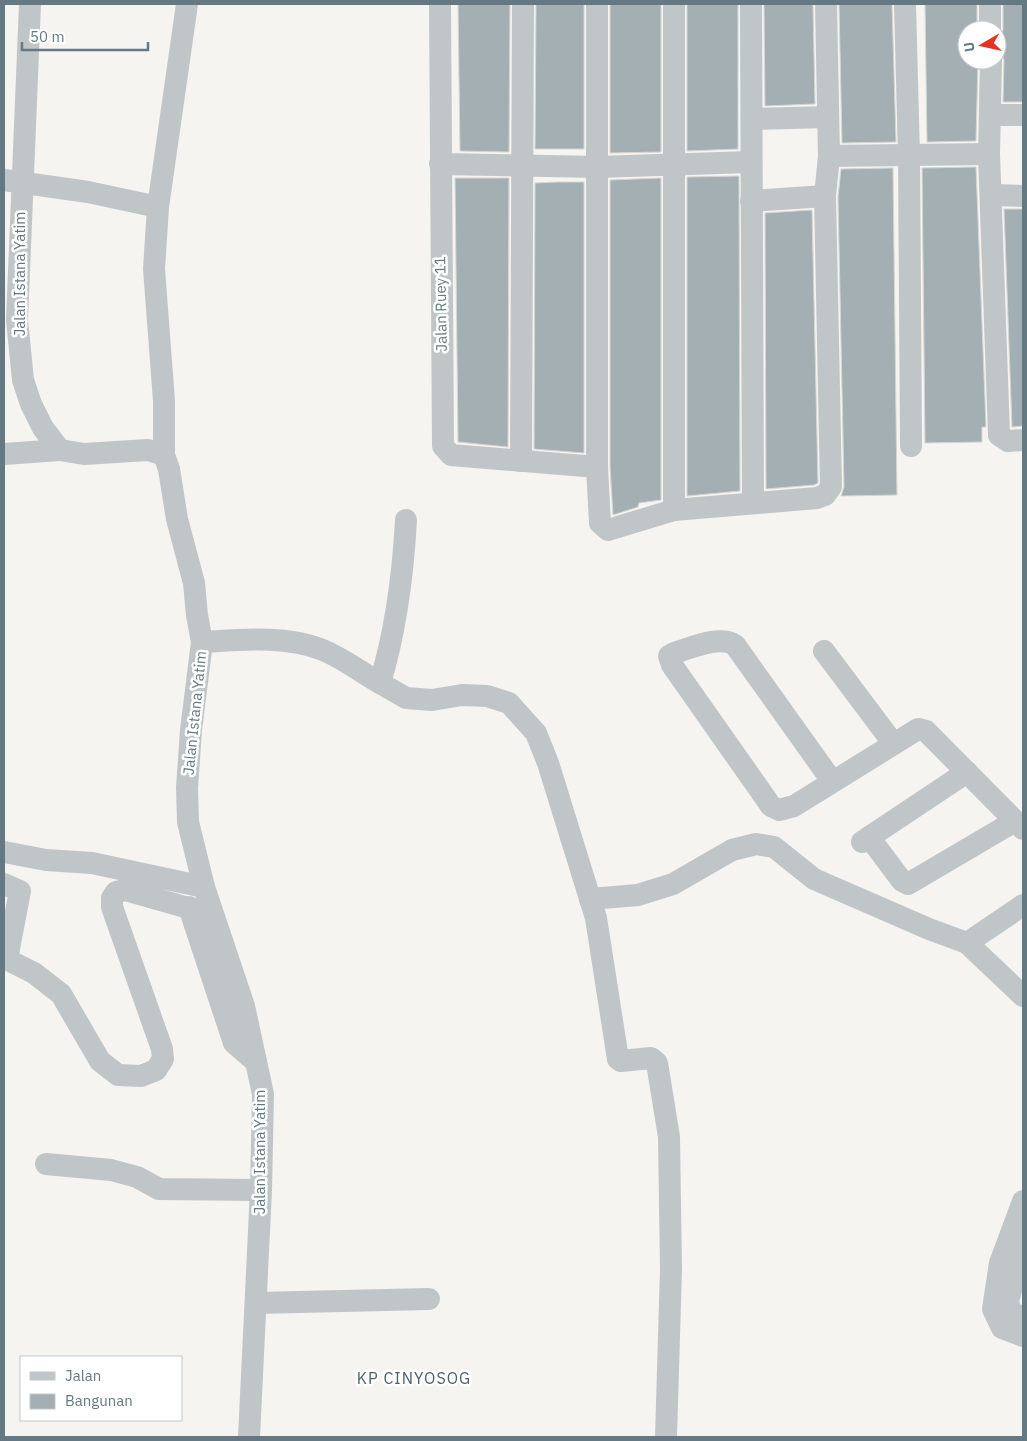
<svg xmlns="http://www.w3.org/2000/svg" width="1027" height="1441" viewBox="0 0 1027 1441" font-family="'IBM Plex Sans',sans-serif">
  <rect width="100%" height="100%" fill="#f5f4f1"/>
  <g fill="#a4afb3" stroke="#d6d6d4">
    <polygon points="458,4 510,4 509,152 460,151"/>
    <polygon points="536,4 584,4 584,149 535,149"/>
    <polygon points="610,4 661,4 661,152 610,153"/>
    <polygon points="687,4 738,4 738,149 687,151"/>
    <polygon points="764,4 813,4 815,104 765,106"/>
    <polygon points="839,4 892,4 896,142 842,143"/>
    <polygon points="925,4 977,4 977,30 967,30 967,60 978,60 976,141 927,142"/>
    <polygon points="1003,4 1023,4 1023,102 1003,102 1004,60 1002,53 997,48 997,41 1003,30"/>
    <polygon points="976,167 986,427 982,427 982,442 925,443 922,168"/>
    <polygon points="893,168 897,495 841,496 844,487 838,197 841,169"/>
    <polygon points="739,176 740,491 687,496 687,177"/>
    <polygon points="455,178 509,178 508,447 458,442"/>
    <polygon points="661,178 661,500 639,503 638,507 613,515 610,467 610,180"/>
    <polygon points="557,182 584,182 584,453 534,449 535,183"/>
    <polygon points="1004,209 1023,209 1023,426 1012,427"/>
    <polygon points="812,210 818,483 814,485 766,489 765,213"/>
  </g>
  <g fill="none" stroke-linecap="round" stroke-linejoin="round">
    <g stroke="#c0c5c7" stroke-width="22">
      <polyline points="30,4 17,320 23,380 31,404 43,428 60,450 84,454 148,450 164,455 169,469 177,519 194,583 197,615 202,642 191,730 187,788 188,822 204,887 244,1006 263,1094 261,1190 249,1437"/>
      <polyline points="440,4 443,446 451,455 597,467"/>
      <polyline points="597,4 597,467 600,523 608,530 674,510 817,498 825,495 831,487 825,196 829,156 826,4"/>
      <polyline points="674,4 674,510"/>
      <polyline points="751,4 753,503"/>
      <polyline points="905,4 909,156 911,446"/>
      <polyline points="990,4 990,30"/>
      <polyline points="991,60 989,154 999,435 1008,441 1023,440"/>
      <polyline points="991,115 1023,115"/>
      <polyline points="752,119 828,117"/>
      <polyline points="829,156 989,154"/>
      <polyline points="440,164 598,167 750,162"/>
      <polyline points="4,180 88,192 158,207"/>
      <polyline points="992,195 1023,196"/>
      <polyline points="751,201 825,196"/>
      <polyline points="4,454 60,450"/>
      <polyline points="164,455 164,401 154,269 158,207 187,4"/>
      <polyline points="521,461 523,4"/>
      <path d="M202 642C239 640 285 635 320 649 342 657 360 672 380 683 396 630 403 575 406 520"/>
      <polyline points="824,651 893,743"/>
      <polyline points="380,683 406,698 432,700 462,695 487,696 509,703 536,733 548,763 596,918 618,1059 621,1061 651,1058 657,1063 669,1137 671,1269 666,1437"/>
      <path d="M832 781 735 645C719 635 691 648 674 653L669 656 672 665 771 806 779 810 794 806 918 729 926 731 1023 829"/>
      <polyline points="869,837 902,881 908,884 1015,821"/>
      <polyline points="862,842 967,772"/>
      <polyline points="4,852 46,860 92,863 204,887"/>
      <polyline points="4,884 20,891 7,959"/>
      <polyline points="590,899 638,895 673,884 732,850 756,844 774,847 814,879 929,929 967,943 1023,905"/>
      <polyline points="189,907 234,1043 256,1062"/>
      <polyline points="967,943 1023,996"/>
      <polyline points="4,958 34,973 61,994 100,1061 118,1075 141,1076 156,1070 163,1059 162,1049 112,907 112,898 116,892 125,890 213,915"/>
      <polyline points="46,1164 111,1170 137,1177 159,1189 261,1190"/>
      <polyline points="1023,1201 1000,1263 993,1309 1002,1328 1023,1336"/>
      <polyline points="1023,1243 1008,1302 1011,1313 1023,1317"/>
      <polyline points="256,1303 429,1299"/>
    </g>
  </g>
  <g text-anchor="middle" stroke-width="5" stroke-linejoin="round" paint-order="stroke">
    <g font-size="15" fill="#647982" stroke="#fff">
      <text transform="translate(20 274) rotate(-90)" y="5">Jalan Istana Yatim</text>
      <text transform="translate(441 304) rotate(-91)" y="5">Jalan Ruey 11</text>
      <text transform="translate(195 713) rotate(-84)" y="5">Jalan Istana Yatim</text>
      <text transform="translate(260 1152) rotate(-90)" y="5">Jalan Istana Yatim</text>
    </g>
    <g font-size="16" letter-spacing="1" fill="#526167" stroke="#fff">
      <text x="414" y="1384">KP CINYOSOG</text>
    </g>
  </g>
  <rect width="1027" height="1441" fill="none" stroke="#647982" stroke-width="10"/>
  <rect x="20" y="1356" width="162" height="65" fill="#ffffff" stroke="#c1c9cd"/>
  <rect x="30" y="1372" width="25" height="8" fill="#c0c5c7" stroke="#c1c9cd"/>
  <text x="65" y="1381" font-size="15" fill="#647982">Jalan</text>
  <rect x="30" y="1394" width="25" height="15" fill="#a4afb3" stroke="#c1c9cd"/>
  <text x="65" y="1406" font-size="15" fill="#647982">Bangunan</text>
  <g transform="translate(982 45) rotate(261)"><circle r="24" fill="#ffffff" stroke="#c1c9cd"/>
  <path d="M0-4L9 19L0 12L-9 19Z" fill="#e23524"/>
  <text y="-8" font-size="14" font-weight="bold" text-anchor="middle" fill="#647982">U</text>
  </g>
  <path d="M22 42v8h126v-8" fill="none" stroke="#647982" stroke-width="2.5"/>
  <text x="30" y="42" font-size="15" fill="#647982" stroke="#ffffff" stroke-width="4" paint-order="stroke">50 m</text>
</svg>
